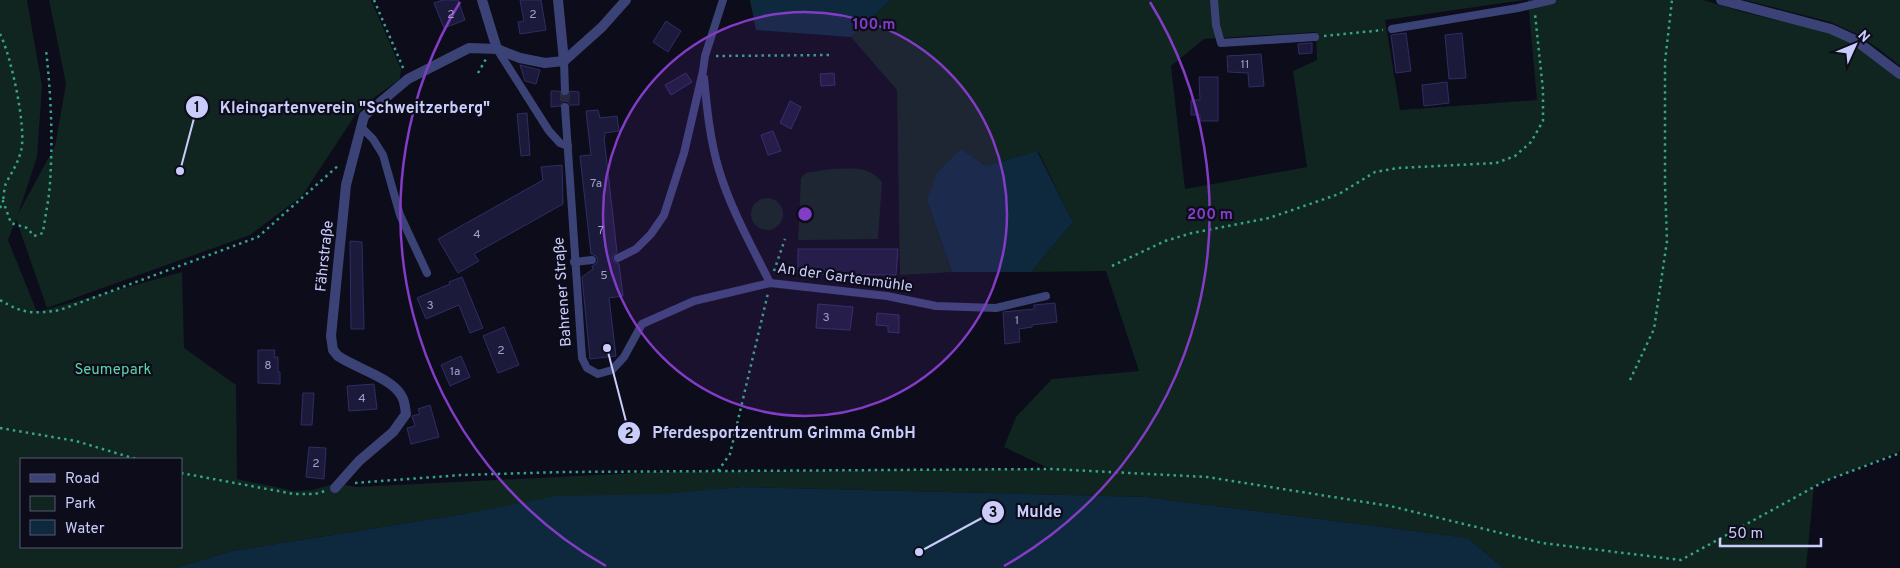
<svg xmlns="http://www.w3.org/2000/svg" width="1900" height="568" viewBox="0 0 1900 568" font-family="Overpass,sans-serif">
  <rect width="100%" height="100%" fill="#0c0c1b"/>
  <g fill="#102420" fill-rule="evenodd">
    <path d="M0 0H27L42 86 37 157 18 214 55 146 66 84 49 0H371L401 69 400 79 371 100 354 117 302 196 250 235 47 308 16 219 8 240 37 312 182 272 184 348 236 385 237 479 294 491 313 490 336 483 356 487 656 472 1050 469 1004 447 1016 417 1052 379 1139 371 1106 271 1031 272 1073 222 1038 151 986 166 961 149 927 200 952 272 900 275 897 90 851 37 891 0H1524L1385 20 1400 110 1537 100 1528 0H1703L1743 12 1828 32 1852 44 1900 79V451L1814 486 1806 568H1503L1468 538 1145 497 741 487 470 513 232 551 175 568H0ZM1316 32 1317 60 1293 71 1307 167 1185 189 1171 66 1204 39ZM21 459H181V547H21Z"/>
    <polygon points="1745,0 1900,0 1900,66 1880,50 1857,34 1830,22"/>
    <path d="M831 169C852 169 867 165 882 182L878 239 798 240 801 178 806 173Z"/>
    <circle cx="767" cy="214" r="16"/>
  </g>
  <g fill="#0e293d">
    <polygon points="750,0 891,0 851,37 756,30"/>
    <polygon points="961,149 986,166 1037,151 1073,222 1031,272 952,272 927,200 937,173"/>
    <polygon points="741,487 1145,497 1468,538 1503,568 175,568 232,551 470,513 557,496 662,494"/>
  </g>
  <g fill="#1b1a3a" stroke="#2f2d65">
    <polygon points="443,0 458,0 465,20 444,28 434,3"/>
    <polygon points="520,0 541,0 546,30 520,34 518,22 524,21"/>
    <polygon points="666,21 681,31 668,52 653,42"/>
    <polygon points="1406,33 1411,71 1396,73 1391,35"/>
    <polygon points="1462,33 1466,78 1449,79 1445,35"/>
    <polygon points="1312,43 1312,53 1299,54 1298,44"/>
    <polygon points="1261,54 1264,86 1249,87 1248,73 1228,72 1227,56"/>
    <polygon points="520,65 540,70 536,84 525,81"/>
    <polygon points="686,73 692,82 671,95 665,85"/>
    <polygon points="834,73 835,85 821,86 820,74"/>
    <polygon points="1199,77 1218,77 1218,121 1200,121 1200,115 1191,115 1191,100 1200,100"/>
    <polygon points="1447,82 1449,103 1424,106 1422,85"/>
    <polygon points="551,91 559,91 561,94 565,97 568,95 571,91 579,92 579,105 570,105 568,102 564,101 560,106 551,107"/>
    <polygon points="790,101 801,107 791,129 780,123"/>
    <polygon points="598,110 600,118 617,116 619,131 605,133 605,137 604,137 617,252 612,258 615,262 619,264 623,296 609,298 616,356 590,359 582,277 593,269 592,266 596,264 598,260 596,256 591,254 580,156 591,155 586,111"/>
    <polygon points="527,113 530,155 521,156 517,114"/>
    <polygon points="773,131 781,151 768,155 761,135"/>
    <polygon points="562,165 563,204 474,254 479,261 458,273 438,239 543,180 541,167"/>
    <polygon points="350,241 362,242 364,329 351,329"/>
    <polygon points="798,249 898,249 896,275 798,274"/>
    <polygon points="462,277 483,328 470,333 459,305 426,319 417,298 450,284 449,282"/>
    <polygon points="1055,303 1057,322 1032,325 1032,327 1019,329 1020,342 1005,344 1003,312 1034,309 1034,305"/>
    <polygon points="818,304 853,307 850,330 816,328"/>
    <polygon points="877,313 899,315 899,333 888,332 888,326 876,325"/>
    <polygon points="504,327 519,365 498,373 483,336"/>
    <polygon points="258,350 275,350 274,357 278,357 278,372 280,372 280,384 258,383"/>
    <polygon points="461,356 470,377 450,386 441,365"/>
    <polygon points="374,384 377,409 349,411 347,386"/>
    <polygon points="303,393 314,393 312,425 301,425"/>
    <polygon points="430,405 439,437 411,444 407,428 415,426 412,416 420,414 418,409"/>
    <polygon points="309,447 326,448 324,479 306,477"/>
  </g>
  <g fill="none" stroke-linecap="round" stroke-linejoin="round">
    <polyline stroke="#28293d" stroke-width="10" stroke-dasharray="10 5" stroke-linecap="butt" points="565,91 565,107"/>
    <g stroke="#35a48a" stroke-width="2.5" stroke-dasharray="2.5 4" stroke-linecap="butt">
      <polyline points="374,0 404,70"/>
      <path d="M0 34C11 55 27 129 21 151 18 163 12 172 6 183 4 188 4 195 3 201"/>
      <polyline points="1324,36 1383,30"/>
      <polyline points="716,56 832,55"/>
      <polyline points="478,73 486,59"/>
      <path d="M0 208 3 201 11 223 27 228 34 236 43 233C45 216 49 200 50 183 53 139 51 94 46 50"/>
      <polyline points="1112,266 1165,241 1192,233 1269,218 1339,194 1375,172 1398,168 1496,163 1515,156 1531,142 1543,121 1543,90 1535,14"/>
      <polyline points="774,271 785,239"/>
      <path d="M0 300C23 314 34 314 60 310L258 237 340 164"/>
      <polyline points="1630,380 1654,329 1667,241 1665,184 1665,62 1672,0"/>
      <polyline points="0,428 76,441 136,459"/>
      <polyline points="718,471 730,454 768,293"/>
      <polyline points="181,473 294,494 315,494 325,491"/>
      <polyline points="355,483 461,475 564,472 1051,469 1207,477 1390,506 1542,543 1681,560 1825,481 1900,453"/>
    </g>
    <g stroke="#3b4376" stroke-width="8">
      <polyline points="1214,0 1216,25 1221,43 1315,37"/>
      <polyline points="1392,29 1518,8 1552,0"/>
      <polyline points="497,49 549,131 560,143 568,146"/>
      <polyline points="564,61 565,91"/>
      <path d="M704 78C707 109 710 140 719 170 731 210 752 246 770 283"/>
      <polyline points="565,107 582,358 587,368 598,374 612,370 624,357 642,324 694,301 770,283 887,296 936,306 996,308 1046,296"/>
      <polyline points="361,127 373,139 383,155 400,215 427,273"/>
      <polyline points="618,258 636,249 651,234 664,215 684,153 703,71 705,56 723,0"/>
      <polyline points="574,262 592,260"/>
    </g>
    <g stroke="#3b4376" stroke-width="10">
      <polyline points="482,0 497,49"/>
      <polyline points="558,0 564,61"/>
      <path d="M335 488 359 461 393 432 406 414C405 407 405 401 401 395 391 378 356 368 338 356L333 350 331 336 346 185 364 116 408 79 469 48 497 49 520 58 545 63 564 61 602 27 626 0"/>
    </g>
    <polyline stroke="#3b4376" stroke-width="10" points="1721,0 1831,29 1855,40 1900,74"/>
  </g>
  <circle cx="805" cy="214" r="202" fill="#833cc5" fill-opacity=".12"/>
  <g fill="none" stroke="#833cc5" stroke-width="2.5">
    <circle cx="805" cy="214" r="202"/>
    <path d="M606 566A405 405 0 0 1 460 2M1150 2A405 405 0 0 1 1004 566"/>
  </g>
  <g text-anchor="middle" stroke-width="4.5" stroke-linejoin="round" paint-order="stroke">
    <g font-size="12" fill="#9ea0cb">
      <text x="451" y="18">2</text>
      <text x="533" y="18">2</text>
      <text x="1245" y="68">11</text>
      <text x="596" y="187">7a</text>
      <text x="601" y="234">7</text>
      <text x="477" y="238">4</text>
      <text x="604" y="279">5</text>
      <text x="430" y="309">3</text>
      <text x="826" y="321">3</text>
      <text x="1017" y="324">1</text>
      <text x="501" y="354">2</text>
      <text x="268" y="369">8</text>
      <text x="455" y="375">1a</text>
      <text x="362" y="402">4</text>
      <text x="316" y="467">2</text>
    </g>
    <g font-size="15" fill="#cacdfb" stroke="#0c0c1b">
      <text transform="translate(324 256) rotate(-84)" y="5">Fährstraße</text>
      <text transform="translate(845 277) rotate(8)" y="5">An der Gartenmühle</text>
      <text transform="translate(562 292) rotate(-94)" y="5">Bahrener Straße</text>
    </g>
    <g font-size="15" fill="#5dd4a2" stroke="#0c0c1b">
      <text x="113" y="374">Seumepark</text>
    </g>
  </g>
  <circle cx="805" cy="214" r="8" fill="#833cc5" stroke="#0c0c1b" stroke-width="2.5"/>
  <g font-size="15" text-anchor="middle" font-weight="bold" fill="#833cc5" stroke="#0c0c1b" stroke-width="4.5" stroke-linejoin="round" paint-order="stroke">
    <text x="874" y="29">100 m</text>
    <text x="1210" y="219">200 m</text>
  </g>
  <path fill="none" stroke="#cacdfb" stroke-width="2" d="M180 171L197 107M607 348L629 433M919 552L993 512"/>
  <g fill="#cacdfb" stroke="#0c0c1b" stroke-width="2">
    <circle cx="180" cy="171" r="5"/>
    <circle cx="607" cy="348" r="5"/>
    <circle cx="919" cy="552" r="5"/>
    <circle cx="197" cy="107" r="12"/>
    <circle cx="629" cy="433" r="12"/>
    <circle cx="993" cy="512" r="12"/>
  </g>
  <g font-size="15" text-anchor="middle" font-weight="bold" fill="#111">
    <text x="197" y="112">1</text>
    <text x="629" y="438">2</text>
    <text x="993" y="517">3</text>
  </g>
  <g font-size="16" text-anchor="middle" font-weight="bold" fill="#cacdfb" stroke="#0c0c1b" stroke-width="4.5" stroke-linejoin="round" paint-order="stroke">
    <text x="355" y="113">Kleingartenverein "Schweitzerberg"</text>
    <text x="784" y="438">Pferdesportzentrum Grimma GmbH</text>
    <text x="1039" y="517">Mulde</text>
  </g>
  <rect x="20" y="458" width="162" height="90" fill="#0c0c1b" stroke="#585975"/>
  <rect x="30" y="474" width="25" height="8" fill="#3b4376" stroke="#585975"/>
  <text x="65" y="483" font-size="15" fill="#cacdfb">Road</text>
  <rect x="30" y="496" width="25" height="15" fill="#102420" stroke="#585975"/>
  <text x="65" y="508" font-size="15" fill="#cacdfb">Park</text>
  <rect x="30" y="520" width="25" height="15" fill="#0e293d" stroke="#585975"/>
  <text x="65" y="533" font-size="15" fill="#cacdfb">Water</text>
  <g transform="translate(1855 45) rotate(46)" stroke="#0c0c1b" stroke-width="4" paint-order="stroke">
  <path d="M0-4L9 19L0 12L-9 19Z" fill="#cacdfb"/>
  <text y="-8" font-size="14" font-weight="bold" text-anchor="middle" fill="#cacdfb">N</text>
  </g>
  <path d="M1720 538v8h101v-8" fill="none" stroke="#cacdfb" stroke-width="2.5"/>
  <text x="1728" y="538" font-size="15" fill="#cacdfb" stroke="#0c0c1b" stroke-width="4" paint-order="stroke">50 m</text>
</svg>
